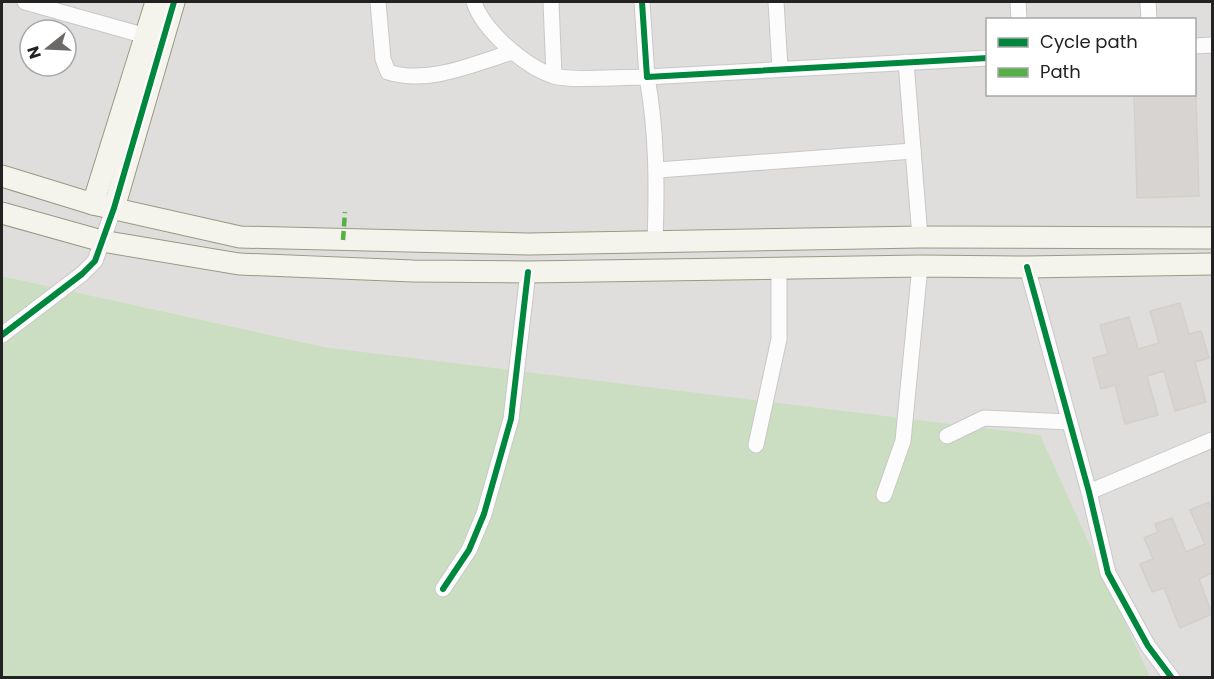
<svg xmlns="http://www.w3.org/2000/svg" width="1214" height="679" viewBox="0 0 1214 679" font-family="Poppins,sans-serif">
  <rect width="100%" height="100%" fill="#f0eeeb"/>
  <path fill="#dfdedc" fill-rule="evenodd" d="M2 2H1212V677H1150L330 348 2 276ZM988 20H1194V94H988ZM30 30H66V66H30Z"/>
  <polygon fill="#cbdec1" points="2,276 330,348 1040,435 1150,677 2,678"/>
  <g fill="#d7d4d2" stroke="#d3d0cc" stroke-width="1.5">
    <polygon points="1195,64 1199,196 1137,198 1134,94 1194,94"/>
    <polygon points="1180,303 1189,334 1201,331 1209,358 1195,362 1206,402 1175,411 1164,371 1147,376 1158,415 1125,424 1115,385 1101,389 1093,358 1108,354 1100,325 1129,317 1138,349 1159,343 1150,311"/>
    <polygon points="1209,502 1212,510 1212,573 1199,579 1212,614 1180,628 1164,588 1152,592 1140,564 1153,559 1144,538 1158,532 1155,524 1172,518 1186,552 1205,544 1190,510"/>
  </g>
  <g fill="none" stroke-linecap="round" stroke-linejoin="round">
    <g stroke="#c9c8c7" stroke-width="17">
      <g id="street">
        <polyline points="25,2 146,36"/>
        <path d="M378 2 383 59 388 72C427 85 474 64 512 52"/>
        <path d="M474 2C483 30 525 67 554 76 570 81 627 77 647 77 657 133 657 185 655 242"/>
        <polyline points="551,2 554,76"/>
        <polyline points="642,2 647,77 988,58"/>
        <polyline points="776,2 780,68"/>
        <polyline points="1018,2 1019,20"/>
        <polyline points="1148,2 1149,20"/>
        <polyline points="1194,46 1212,45"/>
        <polyline points="906,62 920,237"/>
        <polyline points="658,170 913,151"/>
        <polyline points="1027,267 1089,492 1108,573 1148,646 1172,678"/>
        <polyline points="2,335 82,274 95,261 114,208"/>
        <polyline points="947,436 984,418 1069,422"/>
        <polyline points="756,445 779,339 779,270"/>
        <polyline points="1089,492 1212,440"/>
        <polyline points="884,495 903,441 920,266"/>
        <polyline points="443,589 469,550 484,514 511,419 528,272"/>
      </g>
    </g>
    <g stroke="#999a82" stroke-width="23">
      <g id="secondary">
        <polyline points="2,176 93,204 240,237 528,244 920,237 1212,238"/>
        <polyline points="93,204 156,2"/>
        <polyline points="114,208 174,2"/>
        <polyline points="2,213 102,241 239,264 413,271 528,272 920,266 1027,267 1212,264"/>
      </g>
    </g>
    <use href="#street" stroke="#fdfcfc" stroke-width="15"/>
    <use href="#secondary" stroke="#f4f4ed" stroke-width="21"/>
    <polyline stroke="#55b145" stroke-width="4.5" stroke-dasharray="9 4.5" stroke-linecap="butt" points="343,240 345,212"/>
    <g stroke="#fff" stroke-width="10">
      <g id="cycleway">
        <polyline points="642,2 647,77 988,58"/>
        <polyline points="1027,267 1089,492 1108,573 1148,646 1172,678"/>
        <polyline points="2,335 82,274 95,261 114,208 174,2"/>
        <polyline points="443,589 469,550 484,514 511,419 528,272"/>
      </g>
    </g>
    <use href="#cycleway" stroke="#00873e" stroke-width="6"/>
  </g>
  <rect width="1214" height="679" fill="none" stroke="#222222" stroke-width="6"/>
  <rect x="986" y="18" width="210" height="78" fill="#ffffff" stroke="#a7a7a7" stroke-width="1.5"/>
  <rect x="998" y="38" width="30" height="9" fill="#00873e" stroke="#a7a7a7" stroke-width="1.5"/>
  <text x="1040" y="48" font-size="18" fill="#222222">Cycle path</text>
  <rect x="998" y="68" width="30" height="9" fill="#55b145" stroke="#a7a7a7" stroke-width="1.5"/>
  <text x="1040" y="78" font-size="18" fill="#222222">Path</text>
  <g transform="translate(48 48) rotate(252)"><circle r="28" fill="#ffffff" stroke="#a7a7a7" stroke-width="1.5"/>
  <path d="M0-4.5L10 22L0 15L-10 22Z" fill="#6a6968"/>
  <text y="-9" font-size="16" font-weight="bold" text-anchor="middle" fill="#222222">N</text>
  </g>
</svg>
